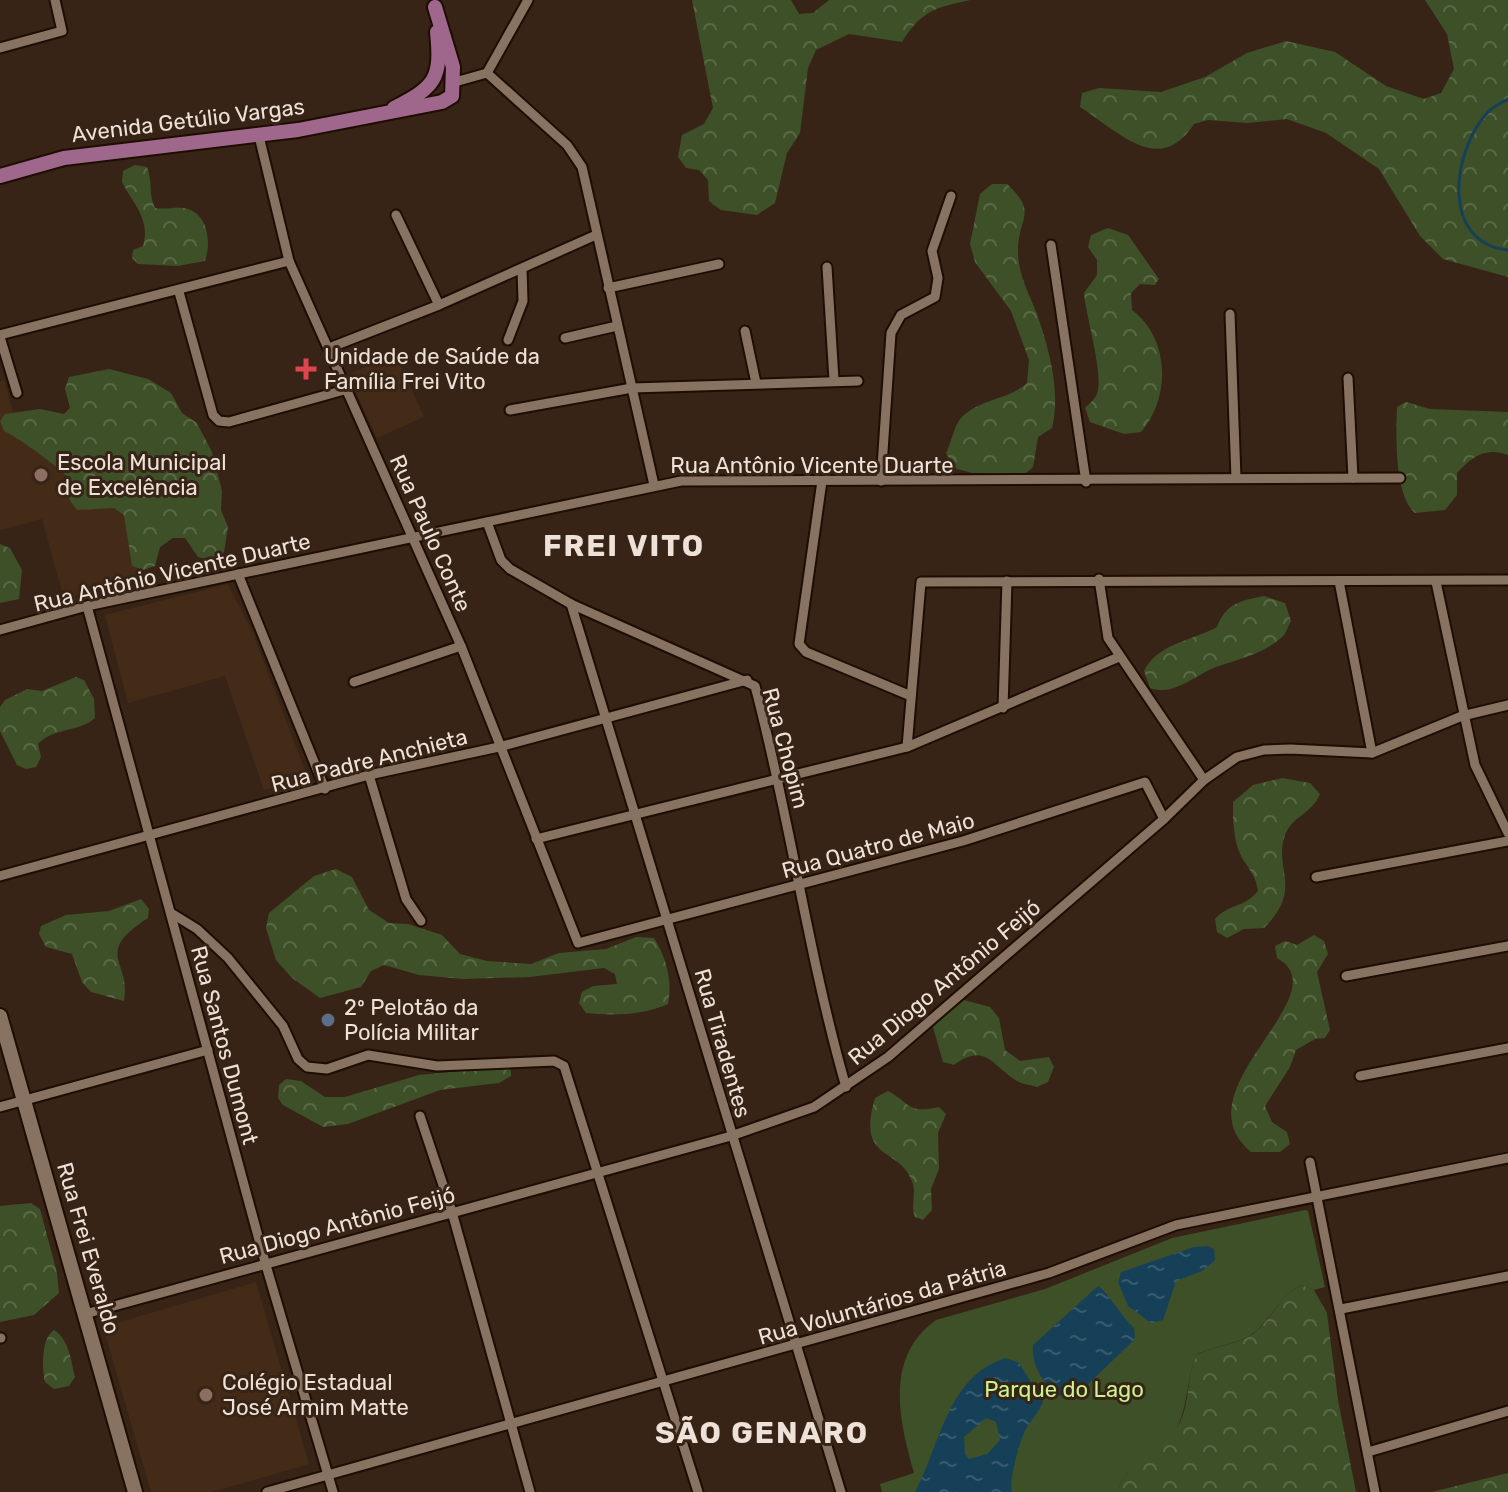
<svg xmlns="http://www.w3.org/2000/svg" width="1508" height="1492" viewBox="0 0 1508 1492" font-family="Rubik,sans-serif">
  <defs>
    <pattern id="forest-crowns" width="20" height="18" patternUnits="userSpaceOnUse" patternTransform="scale(2)"><rect width="20" height="18" fill="#3e5027"/><path d="M2 6a3 3 0 1 1 6 0M12 15a3 3 0 1 1 6 0" fill="none" stroke="#5a6946"/></pattern>
    <pattern id="water-ripples" width="26" height="14" patternUnits="userSpaceOnUse" patternTransform="scale(2)"><rect width="26" height="14" fill="#154058"/><path d="M2 4q2-2 4 0t4 0M15 11q2-2 4 0t4 0" fill="none" stroke="#375b6f"/></pattern>
  </defs>
  <rect width="100%" height="100%" fill="#372416"/>
  <g fill="#432b18">
    <polygon points="395,353 424,417 377,438 348,375"/>
    <polygon points="4,380 14,416 123,499 144,576 64,599 42,519 0,530 0,381"/>
    <polygon points="228,584 252,631 308,778 264,790 225,676 128,703 105,615"/>
    <polygon points="256,1282 309,1464 212,1492 151,1492 103,1327"/>
  </g>
  <g fill="url(#forest-crowns)">
    <path d="M692 0H791L799 14 813 13 829 0H970C935 8 922 10 902 42L849 34 816 50 808 68 800 133 787 153 775 203 757 215 721 210 709 201 708 180 699 170 686 168 678 157 682 135 704 124 713 108Z"/>
    <path d="M1425 0H1508V277L1443 259 1420 236 1379 169 1326 133 1287 119 1247 123 1208 120 1194 124C1159 178 1117 130 1080 107L1082 93 1099 88 1161 92 1205 77 1247 53 1286 41 1335 52 1386 86 1424 99 1441 93 1454 69 1447 34Z"/>
    <path d="M135 165 147 167C153 182 148 193 155 208 165 210 179 206 188 209 209 216 211 244 205 261L178 266 138 264 132 258 133 250 143 246C151 219 133 204 122 182L123 171Z"/>
    <path d="M992 184H1007C1038 213 1019 216 1018 249 1017 273 1029 293 1037 314 1049 349 1061 392 1052 428L1038 437 1033 467 1024 475 972 473 954 468 946 453C951 444 954 426 961 418 980 398 1009 400 1027 383L1029 360 1011 311 975 262 970 244 980 194Z"/>
    <path d="M1108 228 1128 235 1159 279 1155 285 1140 284 1131 293 1132 310C1170 339 1171 397 1141 432L1124 434 1090 422 1085 408C1089 404 1095 399 1097 394 1104 374 1086 318 1084 293L1097 275V260L1088 247 1091 235Z"/>
    <path d="M109 369 148 379 171 393 182 413 197 423 212 452 222 491 221 510 228 527 224 552 212 561 198 557 185 538H173L160 547 155 566 143 570 132 566 124 515 114 508 77 510 69 499 75 485C69 474 15 435 4 431L0 421 5 414 40 409 64 414 70 408 65 389 69 377Z"/>
    <path d="M1406 402 1430 409 1508 412V455C1485 447 1473 456 1457 473V495L1445 510 1415 513C1394 495 1396 434 1397 407Z"/>
    <polygon points="0,544 10,548 22,570 19,599 0,603"/>
    <path d="M1264 596 1285 603 1291 621C1288 626 1286 634 1282 637 1265 653 1240 659 1219 666 1196 673 1176 697 1150 688L1144 671C1158 643 1192 641 1217 627 1226 603 1240 601 1264 596Z"/>
    <path d="M76 677 84 680 94 699 95 718C78 733 54 727 38 744L41 757 36 767 26 769 17 765 0 731V707L5 700 27 689 42 691Z"/>
    <path d="M1282 778 1310 783 1320 794C1312 814 1293 815 1285 835 1273 869 1304 888 1264 928L1244 929 1227 938 1217 932 1215 919C1231 902 1241 910 1258 891 1256 877 1251 872 1244 861 1233 844 1233 821 1233 802L1253 785Z"/>
    <path d="M336 869 352 877 369 910 389 923 408 924 442 935 460 954 487 961 531 964 559 953 606 949 636 937 654 938C666 957 673 981 668 1004 644 1015 613 1016 586 1013L579 1003 582 992 593 986 617 984 615 974 604 968 530 977 463 979 419 975 384 965 371 971 361 987 320 998 292 978 276 960 266 928 269 913 314 876Z"/>
    <path d="M141 899 149 909 148 918C92 954 132 961 124 1001L91 992 82 982 72 954 46 947 39 934 41 926 66 915 109 911Z"/>
    <path d="M1314 935 1324 941 1328 954 1317 972 1330 1030 1325 1038 1315 1039 1296 1050 1290 1067 1265 1106 1272 1122 1287 1132 1290 1144 1280 1152H1251C1176 1090 1343 995 1277 958L1275 946 1285 941 1297 945Z"/>
    <path d="M964 1000 990 1007 999 1018 1005 1050 1020 1061 1049 1057 1054 1067 1048 1082 1037 1087C1031 1085 1022 1084 1017 1081 993 1067 986 1041 954 1065L943 1062 933 1027 950 1008Z"/>
    <polygon points="502,1067 511,1070 511,1076 499,1083 440,1090 348,1124 323,1127 283,1105 278,1098 279,1085 286,1079 301,1081 325,1097 345,1097 419,1075"/>
    <path d="M888 1091C912 1104 907 1114 939 1107L946 1114 938 1133 939 1169 931 1189 932 1210 923 1220 915 1217C910 1206 917 1193 912 1181 899 1146 856 1162 875 1098Z"/>
    <polygon points="31,1203 40,1209 57,1273 59,1293 34,1315 0,1322 0,1206"/>
    <path d="M1302 1285 1314 1290 1327 1313 1338 1400 1356 1492H1118C1125 1459 1167 1447 1180 1422 1190 1401 1187 1376 1196 1355 1215 1345 1236 1346 1254 1333 1273 1318 1280 1294 1302 1285Z"/>
    <path d="M54 1330C69 1339 71 1361 75 1377L69 1386 54 1389 45 1382C42 1368 41 1338 54 1330Z"/>
    <polygon points="1508,1473 1508,1492 1432,1492"/>
  </g>
  <path fill="#3e5027" d="M1305 1210 1308 1211 1325 1287 1314 1290 1302 1285C1281 1294 1273 1316 1256 1331 1238 1346 1216 1344 1196 1355 1187 1376 1188 1415 1173 1433 1156 1453 1125 1463 1118 1492H882L880 1484 914 1473C899 1421 884 1357 936 1320L1045 1289 1172 1238Z"/>
  <g fill="url(#water-ripples)" fill-rule="evenodd">
    <polygon points="1208,1246 1214,1249 1215,1260 1202,1271 1176,1281 1163,1320 1151,1323 1128,1306 1118,1282 1121,1272 1194,1247"/>
    <path d="M1098 1286C1104 1288 1124 1319 1134 1328L1135 1339 1079 1393 1060 1396C1044 1386 1031 1365 1033 1345Z"/>
    <path d="M1006 1358 1019 1363 1043 1401C1040 1412 1031 1419 1026 1429 1020 1439 1008 1483 1012 1492H915C941 1444 947 1376 1006 1358ZM986 1418 996 1422 1000 1440 987 1454 969 1459 965 1454 964 1437Z"/>
  </g>
  <g fill="none" stroke-linecap="round" stroke-linejoin="round">
    <path stroke="#154058" stroke-width="3" d="M1508 99C1501 103 1492 107 1487 113 1452 152 1440 243 1508 250"/>
    <g stroke="#1e0d02" stroke-width="13">
      <g id="street">
        <polyline points="0,48 62,31 55,0"/>
        <polyline points="487,73 567,145 582,167 654,485"/>
        <polyline points="455,82 487,73 528,0"/>
        <polyline points="259,136 289,261 461,646 578,943 963,841 1145,782 1164,819"/>
        <polyline points="396,215 439,305"/>
        <polyline points="1051,245 1086,482"/>
        <polyline points="827,267 834,380"/>
        <polyline points="608,288 719,264"/>
        <polyline points="179,292 213,415 219,421 229,422 348,389"/>
        <polyline points="1230,314 1236,478"/>
        <polyline points="745,331 756,383"/>
        <polyline points="0,335 289,261"/>
        <polyline points="0,337 17,393"/>
        <polyline points="565,338 617,326"/>
        <polyline points="508,340 523,301 522,269"/>
        <polyline points="329,348 439,305 596,235"/>
        <polyline points="1348,378 1353,478"/>
        <polyline points="510,410 632,388 858,381"/>
        <polyline points="822,481 799,644 806,652 911,696"/>
        <polyline points="881,481 891,333 901,315 935,297 938,278 932,251 951,196"/>
        <path d="M487 522 501 560 510 569 571 604 755 686C790 818 808 955 846 1087"/>
        <polyline points="238,574 325,789"/>
        <polyline points="1099,579 1108,638 1204,780"/>
        <polyline points="1339,581 1372,753"/>
        <polyline points="1436,582 1475,765 1508,833"/>
        <polyline points="571,604 841,1492"/>
        <polyline points="87,606 265,1262 333,1492"/>
        <polyline points="0,630 87,606 681,481 1400,478"/>
        <polyline points="354,682 461,646"/>
        <polyline points="1003,708 1007,581"/>
        <polyline points="907,747 921,582 1508,580"/>
        <polyline points="369,775 406,899 421,921"/>
        <polyline points="536,839 907,747 1119,657"/>
        <polyline points="0,876 369,775 499,747 747,680"/>
        <polyline points="1316,877 1508,841"/>
        <polyline points="171,913 197,929 228,958 283,1026 298,1059 307,1067 327,1069 368,1055 437,1066 554,1061 564,1066 698,1492"/>
        <polyline points="1346,976 1508,946"/>
        <polyline points="1360,1076 1508,1048"/>
        <polyline points="0,1107 208,1050"/>
        <polyline points="420,1116 452,1212 530,1492"/>
        <polyline points="1310,1162 1375,1492"/>
        <polyline points="1341,1309 1508,1276"/>
        <polyline points="85,1314 731,1136 814,1107 888,1057 1164,819 1204,780 1237,757 1264,750 1290,749 1372,753 1462,716 1508,705"/>
        <polyline points="0,1338 1,1338"/>
        <polyline points="1368,1452 1508,1411"/>
        <polyline points="267,1492 1049,1273 1176,1225 1508,1158"/>
      </g>
    </g>
    <g stroke="#1e0d02" stroke-width="18">
      <polyline id="secondary" points="0,1016 135,1492"/>
    </g>
    <g stroke="#1e0d02" stroke-width="18">
      <g id="primary">
        <path d="M394 108C435 87 442 79 437 32"/>
        <polyline points="0,176 64,158 298,130 442,102 452,96 453,67 435,7"/>
      </g>
    </g>
    <use href="#street" stroke="#887262" stroke-width="9"/>
    <use href="#secondary" stroke="#887262" stroke-width="14"/>
    <use href="#primary" stroke="#9f678b" stroke-width="14"/>
  </g>
  <path fill="#e0444e" stroke="#372416" stroke-width="3" d="M302 357h8v8h8v8h-8v8h-8v-8h-8v-8h8z"/>
  <g fill="#8d6e63" stroke="#372416" stroke-width="3">
    <circle cx="41" cy="475" r="8"/>
    <circle cx="206" cy="1395" r="8"/>
  </g>
  <circle fill="#5c6f8a" stroke="#372416" stroke-width="3" cx="328" cy="1020" r="8"/>
  <g text-anchor="middle" stroke-width="6" stroke-linejoin="round" paint-order="stroke">
    <g font-size="22" fill="#ede1d8" stroke="#372416">
      <text transform="translate(188 120) rotate(-7)" y="8">Avenida Getúlio Vargas</text>
      <text x="812" y="473">Rua Antônio Vicente Duarte</text>
      <text transform="translate(431 533) rotate(66)" y="8">Rua Paulo Conte</text>
      <text transform="translate(172 572) rotate(-13)" y="8">Rua Antônio Vicente Duarte</text>
      <text transform="translate(786 748) rotate(75)" y="8">Rua Chopim</text>
      <text transform="translate(369 760) rotate(-14)" y="8">Rua Padre Anchieta</text>
      <text transform="translate(878 845) rotate(-15)" y="8">Rua Quatro de Maio</text>
      <text transform="translate(944 982) rotate(-40)" y="8">Rua Diogo Antônio Feijó</text>
      <text transform="translate(723 1043) rotate(74)" y="8">Rua Tiradentes</text>
      <text transform="translate(225 1045) rotate(75)" y="8">Rua Santos Dumont</text>
      <text transform="translate(337 1225) rotate(-15)" y="8">Rua Diogo Antônio Feijó</text>
      <text transform="translate(89 1248) rotate(74)" y="8">Rua Frei Everaldo</text>
      <text transform="translate(882 1302) rotate(-16)" y="8">Rua Voluntários da Pátria</text>
    </g>
    <g font-size="22" fill="#ede1d8" stroke="#372416" text-anchor="start">
      <text x="324" y="364">Unidade de Saúde da<tspan x="324" dy="25">Família Frei Vito</tspan></text>
      <text x="57" y="470">Escola Municipal<tspan x="57" dy="25">de Excelência</tspan></text>
      <text x="344" y="1015">2º Pelotão da<tspan x="344" dy="25">Polícia Militar</tspan></text>
      <text x="222" y="1390">Colégio Estadual<tspan x="222" dy="25">José Armim Matte</tspan></text>
    </g>
    <g font-size="22" fill="#c8f38f" stroke="#372416">
      <text x="1064" y="1397">Parque do Lago</text>
    </g>
    <g font-size="30" font-weight="bold" letter-spacing="2" fill="#ede1d8" stroke="#372416">
      <text x="624" y="556">FREI VITO</text>
      <text x="762" y="1443">SÃO GENARO</text>
    </g>
  </g>
</svg>
